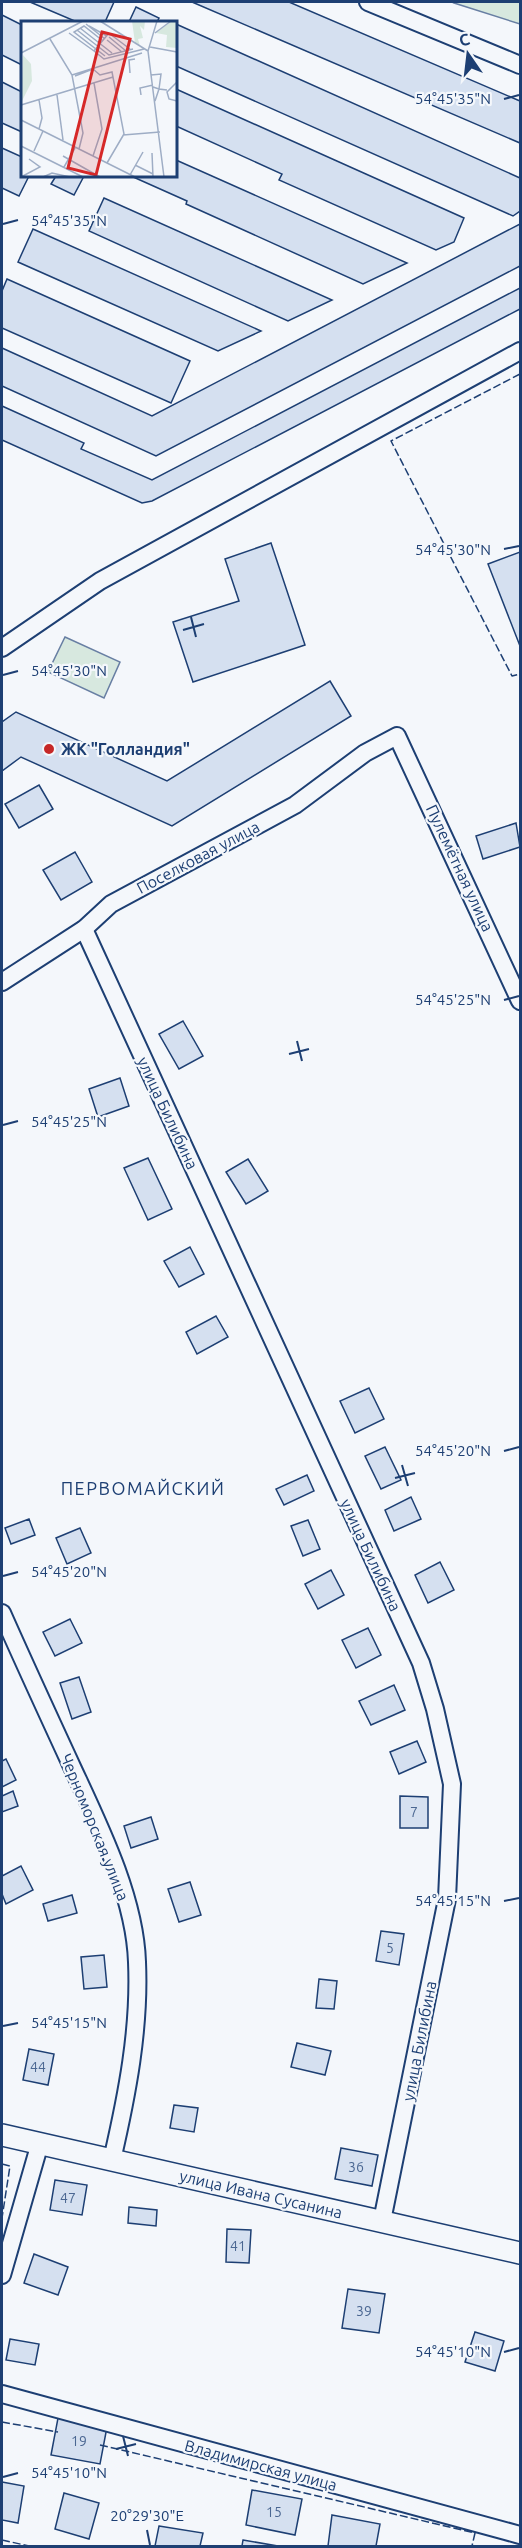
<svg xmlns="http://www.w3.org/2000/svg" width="522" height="2548" viewBox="0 0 522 2548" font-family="Ubuntu,sans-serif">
  <rect width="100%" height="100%" fill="#f4f7fb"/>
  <g fill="#d7e8df" stroke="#687fa3" stroke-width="1.5">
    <polygon points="452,2 520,2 520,24 454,3"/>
    <polygon points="65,637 120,662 104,698 48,672"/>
  </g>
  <g fill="#d5e0f0" stroke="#1d3f73" stroke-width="1.5">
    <polygon points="30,2 114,2 105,22 77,22"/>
    <polygon points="192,2 289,2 520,101 520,143"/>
    <polygon points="136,7 159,18 157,22 129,22"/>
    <polygon points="2,15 22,25 22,65 2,55"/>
    <polygon points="176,24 520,178 520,211 513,216 176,66"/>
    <polygon points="2,82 22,92 22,132 2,123"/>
    <polygon points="176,89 464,218 454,242 436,250 279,180 282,174 176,126"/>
    <polygon points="2,148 22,157 22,176 29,176 19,196 2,188"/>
    <polygon points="176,160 407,263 363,284 186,204 187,201 131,176 176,176"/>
    <polygon points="56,176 84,176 74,195 51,184"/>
    <polygon points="104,198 332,300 288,321 89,231"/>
    <polygon points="520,224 520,266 156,456 2,386 2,348 152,416"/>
    <polygon points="33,229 261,331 218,351 18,262"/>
    <polygon points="7,279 190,361 171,403 2,328 2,291"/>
    <polygon points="520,288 520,309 152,501 142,503 2,440 2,406 84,443 81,449 152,480"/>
    <polygon points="271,543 305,645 193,682 173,622 239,601 225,559"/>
    <polygon points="520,552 520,646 488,564"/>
    <polygon points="330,681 351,716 172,826 21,757 2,771 2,722 16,712 167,781"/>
    <polygon points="39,785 53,809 19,828 5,804"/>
    <polygon points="516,823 520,847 483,859 476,836"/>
    <polygon points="75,852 92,882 61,900 43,870"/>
    <polygon points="183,1021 203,1056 179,1069 159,1034"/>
    <polygon points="120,1078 129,1106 98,1117 89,1089"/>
    <polygon points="148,1158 172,1209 148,1220 124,1168"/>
    <polygon points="248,1159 268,1191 246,1204 226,1172"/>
    <polygon points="190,1247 204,1274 179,1287 164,1261"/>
    <polygon points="216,1316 228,1337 197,1354 186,1332"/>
    <polygon points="369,1388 384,1419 355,1433 340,1401"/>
    <polygon points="385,1447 401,1480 381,1489 365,1456"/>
    <polygon points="307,1475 314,1491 284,1505 276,1489"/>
    <polygon points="411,1497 421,1519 394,1531 385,1510"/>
    <polygon points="29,1519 35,1535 11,1544 5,1528"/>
    <polygon points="308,1520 320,1549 303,1556 291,1526"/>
    <polygon points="80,1528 91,1553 67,1564 56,1538"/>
    <polygon points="440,1562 454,1590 428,1603 415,1575"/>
    <polygon points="331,1570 344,1595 318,1609 305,1584"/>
    <polygon points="70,1619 82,1643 55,1656 43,1632"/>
    <polygon points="368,1628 381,1655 356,1668 342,1640"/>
    <polygon points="79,1677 91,1712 72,1719 60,1683"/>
    <polygon points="394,1685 405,1710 371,1725 359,1701"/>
    <polygon points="417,1741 426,1762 399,1774 390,1752"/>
    <polygon points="6,1759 16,1780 2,1787 2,1761"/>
    <polygon points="13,1791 18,1806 2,1812 2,1796"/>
    <polygon points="400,1796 428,1797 428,1828 400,1828"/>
    <polygon points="151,1817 158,1839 131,1848 124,1826"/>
    <polygon points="21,1866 33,1890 6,1904 2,1894 2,1876"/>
    <polygon points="190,1882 201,1915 179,1922 168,1889"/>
    <polygon points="72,1895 77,1913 48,1921 43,1904"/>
    <polygon points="381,1931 404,1934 399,1965 376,1961"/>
    <polygon points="104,1955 107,1987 84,1989 81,1957"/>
    <polygon points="319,1979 337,1981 334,2009 316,2008"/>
    <polygon points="297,2043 331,2051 325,2075 291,2067"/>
    <polygon points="29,2049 54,2054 48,2085 23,2080"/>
    <polygon points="174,2105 198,2108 194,2132 170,2128"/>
    <polygon points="341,2148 378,2155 372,2186 335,2179"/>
    <polygon points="55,2180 87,2185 82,2215 50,2210"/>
    <polygon points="129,2207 157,2210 156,2226 128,2223"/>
    <polygon points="227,2229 251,2230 249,2263 226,2262"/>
    <polygon points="34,2254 68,2267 58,2295 24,2283"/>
    <polygon points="348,2289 385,2294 379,2333 342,2328"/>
    <polygon points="475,2332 504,2341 495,2371 465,2362"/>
    <polygon points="10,2339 39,2344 35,2365 6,2360"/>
    <polygon points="58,2418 107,2427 100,2464 51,2455"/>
    <polygon points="2,2482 24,2486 18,2523 2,2520"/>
    <polygon points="252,2490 302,2499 295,2535 246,2525"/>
    <polygon points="64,2493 99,2503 89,2539 55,2529"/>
    <polygon points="332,2515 380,2524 376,2546 328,2546"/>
    <polygon points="159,2526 203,2533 200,2546 155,2546"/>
    <polygon points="243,2540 278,2546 242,2546"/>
  </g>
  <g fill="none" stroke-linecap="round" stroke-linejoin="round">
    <g stroke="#1d3f73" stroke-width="20">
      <g id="minor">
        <polyline points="368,2 520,65"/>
        <polyline points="2,648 100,581 520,351"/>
        <polyline points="84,929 421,1663 435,1709 452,1784 447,1899 382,2221"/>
        <polyline points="2,982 84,929 111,904 295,805 365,753 397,736 520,1001"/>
        <path d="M2 1613C25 1665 49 1717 73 1769 100 1827 135 1898 137 1962 140 2029 127 2095 112 2160"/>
        <polyline points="2,2275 40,2143"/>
        <polyline points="2,2394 520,2535"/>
      </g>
    </g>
    <g stroke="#1d3f73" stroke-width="24">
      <polyline id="tertiary" points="2,2135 520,2253"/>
    </g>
    <use href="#minor" stroke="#f4f7fb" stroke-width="16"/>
    <use href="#tertiary" stroke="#f4f7fb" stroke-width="21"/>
    <g stroke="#1d3f73" stroke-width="1.5" stroke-dasharray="8 3" stroke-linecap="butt">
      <polyline points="520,374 391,441 512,676 520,674"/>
      <polyline points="2,2164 10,2166 2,2218"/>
      <polyline points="2,2422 58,2432"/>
      <polyline points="100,2445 475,2533 472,2546"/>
      <polyline points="2,2540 29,2546"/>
    </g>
  </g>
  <path fill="none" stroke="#1d3f73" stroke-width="2" d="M504 99 519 95M3 224 18 220M504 549 519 546M191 617 196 637M183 630 204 624M3 675 18 671M504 1000 519 996M297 1041 302 1061M289 1054 309 1049M3 1125 18 1121M504 1451 519 1447M402 1465 408 1486M395 1478 415 1473M3 1576 18 1572M504 1901 519 1898M3 2026 18 2023M504 2352 519 2348M123 2436 128 2456M116 2449 136 2444M3 2477 18 2473M147 2530 150 2545"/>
  <circle fill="#c62828" stroke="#f4f7fb" stroke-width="2" cx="49" cy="749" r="6"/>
  <g text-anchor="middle" stroke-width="4.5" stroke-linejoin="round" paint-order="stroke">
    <g font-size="14" fill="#4b6792">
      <text x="414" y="1817">7</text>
      <text x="390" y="1953">5</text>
      <text x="38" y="2072">44</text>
      <text x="356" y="2172">36</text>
      <text x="68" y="2203">47</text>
      <text x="238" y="2251">41</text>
      <text x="364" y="2316">39</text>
      <text x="79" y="2446">19</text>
      <text x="274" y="2517">15</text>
    </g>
    <g font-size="16" font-weight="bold" fill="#1d3f73" stroke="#f4f7fb" text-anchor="start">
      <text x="61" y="755">ЖК "Голландия"</text>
    </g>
    <g font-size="16" fill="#1d3f73" stroke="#f4f7fb">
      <text transform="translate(198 857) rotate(-28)" y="6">Поселковая улица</text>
      <text transform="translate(460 868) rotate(65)" y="6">Пулемётная улица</text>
      <text transform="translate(168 1113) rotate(65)" y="6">улица Билибина</text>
      <text transform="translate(371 1555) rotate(65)" y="6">улица Билибина</text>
      <text transform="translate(95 1827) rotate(68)" y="6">Черноморская улица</text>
      <text transform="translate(419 2041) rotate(-79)" y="6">улица Билибина</text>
      <text transform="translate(261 2194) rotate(13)" y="6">улица Ивана Сусанина</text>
      <text transform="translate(261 2465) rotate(15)" y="6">Владимирская улица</text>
    </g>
    <g font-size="18" letter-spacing="1.5" fill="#1d3f73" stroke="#f4f7fb">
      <text x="143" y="1495">ПЕРВОМАЙСКИЙ</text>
    </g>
  </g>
  <g transform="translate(21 21)">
    <rect width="156" height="156" fill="#f4f7fb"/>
    <path d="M111 0H124L123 9 119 5 122 17 117 18 119 25 114 22ZM151 0H156V27L145 26 146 14 135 12ZM2 34 10 43 11 60 0 82Z" fill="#d7e8df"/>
    <path fill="none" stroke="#9eadc5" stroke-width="1.5" d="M79 0 127 30M136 0 127 30 143 156M65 3 84 18M68 5 86 15M59 7 91 32M56 9 88 34 112 28M48 12 73 30M88 12 73 30 83 38 123 28M134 12 150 0M89 13 109 28M88 16 105 30M29 18 51 54 62 112 58 128M86 19 101 31M82 20 63 5 53 11 84 35M129 26 156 31M0 32 62 0M109 52 108 39 114 38M51 54 121 32M130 54 140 53 138 68 146 69M54 55 72 48 79 54 91 51 103 113 86 142M156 61 146 71 148 78 156 80M132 66 138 68 134 80M36 74 42 119M120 74 119 67 132 64M18 79 21 97 18 108M0 84 92 56M0 99 114 156M102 114 139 111M0 125 62 156M13 130 22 110M131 132 132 156M42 135 79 156M72 135 81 108 73 62M114 144 132 153M43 146 54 127M109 154 122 131M0 156 19 146 8 138M22 156 31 152 49 156"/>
    <path fill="#d62828" fill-opacity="0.15" stroke="#d62828" stroke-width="3" d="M81 11 109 18 75 154 47 147Z"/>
    <rect width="156" height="156" fill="none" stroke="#1d3f73" stroke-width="3"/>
  </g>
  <g font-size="15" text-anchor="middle" fill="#1d3f73" stroke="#f4f7fb" stroke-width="4.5" stroke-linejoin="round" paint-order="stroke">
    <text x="453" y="104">54°45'35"N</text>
    <text x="69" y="226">54°45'35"N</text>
    <text x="453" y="555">54°45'30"N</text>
    <text x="69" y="676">54°45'30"N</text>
    <text x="453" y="1005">54°45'25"N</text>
    <text x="69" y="1127">54°45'25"N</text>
    <text x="453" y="1456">54°45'20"N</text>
    <text x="69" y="1577">54°45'20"N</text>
    <text x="453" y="1906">54°45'15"N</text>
    <text x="69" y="2028">54°45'15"N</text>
    <text x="453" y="2357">54°45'10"N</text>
    <text x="69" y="2478">54°45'10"N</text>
    <text x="147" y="2521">20°29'30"E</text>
  </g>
  <rect width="522" height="2548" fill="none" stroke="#1d3f73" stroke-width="6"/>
  <g transform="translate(468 54) rotate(346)" stroke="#f4f7fb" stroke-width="4.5" paint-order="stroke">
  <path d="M0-4.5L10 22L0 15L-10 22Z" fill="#1d3f73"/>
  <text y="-9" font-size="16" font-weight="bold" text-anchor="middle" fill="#1d3f73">С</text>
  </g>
</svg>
